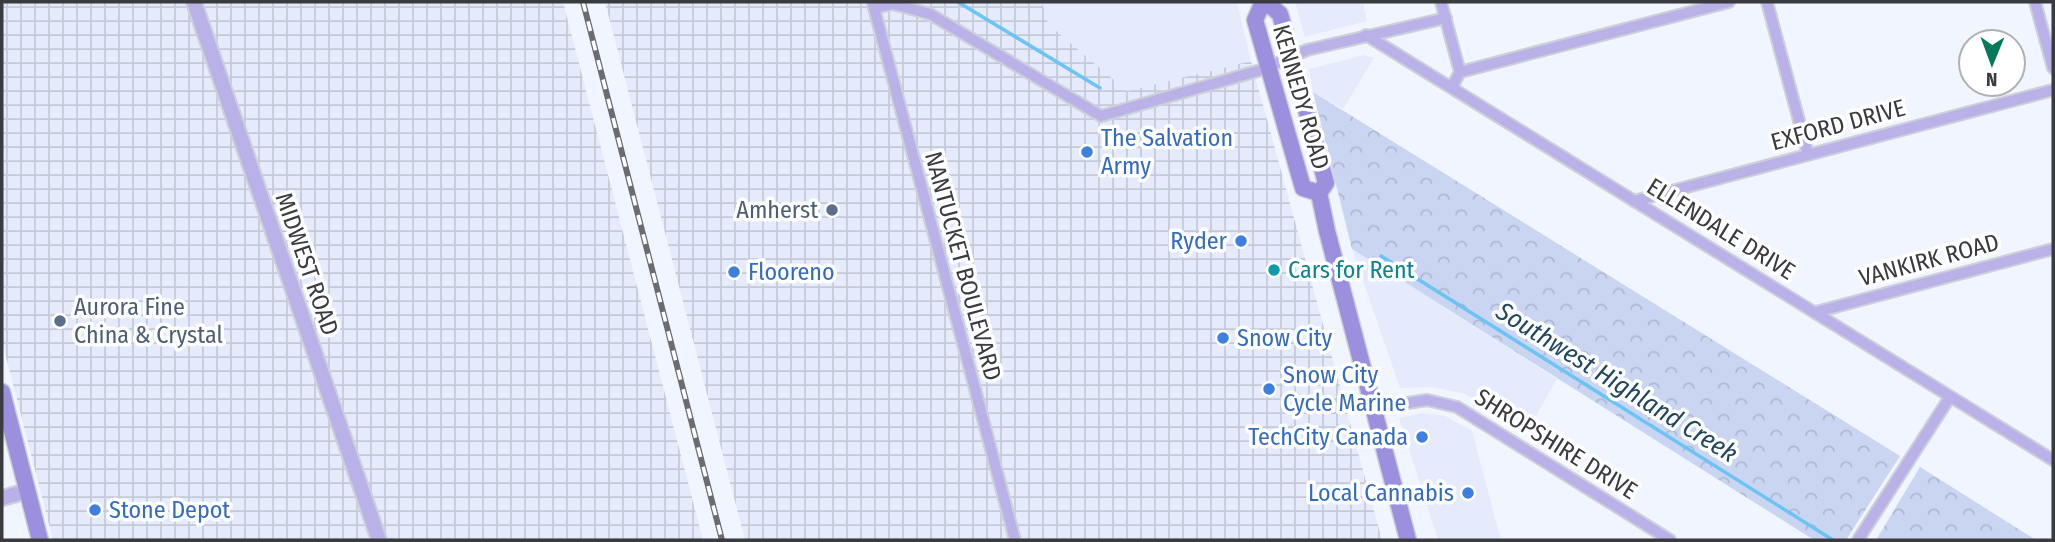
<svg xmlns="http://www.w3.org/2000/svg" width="2055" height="542" viewBox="0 0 2055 542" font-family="'Fira Sans Condensed',sans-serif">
  <defs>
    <pattern id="industrial-grid" width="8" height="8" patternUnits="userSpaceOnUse" patternTransform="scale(1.75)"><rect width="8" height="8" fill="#e5ebfc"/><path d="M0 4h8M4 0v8" fill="none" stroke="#c5cad9"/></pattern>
    <pattern id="park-crowns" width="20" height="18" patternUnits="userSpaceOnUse" patternTransform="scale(1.75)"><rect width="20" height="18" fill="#cad5f2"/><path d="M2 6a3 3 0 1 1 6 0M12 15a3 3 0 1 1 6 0" fill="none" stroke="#aeb8d1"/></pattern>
  </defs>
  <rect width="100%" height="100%" fill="#f1f5ff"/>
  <g fill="#e5ebfc">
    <polygon points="1042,2 1237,2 1251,61 1127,91 1048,24"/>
    <polygon points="1295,2 1363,2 1367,21 1305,37"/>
    <polygon points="1364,55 1374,58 1343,109 1313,92 1309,69"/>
    <polygon points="1352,249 1557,379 1526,433 1465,394 1432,387 1400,388"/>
    <polygon points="1422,413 1445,416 1472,431 1501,540 1438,540 1399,418"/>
  </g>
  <g fill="url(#industrial-grid)">
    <polygon points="2,2 563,2 703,540 53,540 2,341"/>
    <polygon points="605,2 1042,2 1048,24 1127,91 1251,61 1382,540 745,540"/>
  </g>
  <g fill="url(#park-crowns)">
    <polygon points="1313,92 1900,456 1846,540 1814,540 1352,249"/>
    <polygon points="1920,467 2036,540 1876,540"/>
  </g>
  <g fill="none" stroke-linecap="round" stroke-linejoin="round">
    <g stroke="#6cc4f5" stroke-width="3.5">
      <polyline points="958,2 1100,88"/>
      <polyline points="1381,256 1833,540"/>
    </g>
    <g stroke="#ccd0d9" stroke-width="14">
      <g id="minor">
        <polyline points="1441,2 1460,72"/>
        <polyline points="1767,2 1808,154"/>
        <polyline points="2035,2 2053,68"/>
        <polyline points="873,4 1015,540"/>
        <polyline points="874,8 893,4 930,14 1101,116 1261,70 1307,50 1446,18"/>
        <polyline points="1366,35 2053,460"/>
        <polyline points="1452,87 1460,72 1729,2"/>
        <polyline points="1634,201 2053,90"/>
        <polyline points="1816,312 2053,249"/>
        <polyline points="1374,408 1427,400 1457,407 1670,540"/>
        <polyline points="1858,540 1950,397"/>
      </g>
    </g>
    <g stroke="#ccd0d9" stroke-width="18">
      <g id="tertiary">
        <polyline points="194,2 379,540"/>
        <polyline points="2,498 27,491"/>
      </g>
    </g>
    <g stroke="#ccd0d9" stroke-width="19">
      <g id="secondary">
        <polyline points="1263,2 1255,20 1303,188 1319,193"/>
        <polyline points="1266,2 1280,14 1326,183 1319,193 1327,231 1408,540"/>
        <polyline points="2,392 40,540"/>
      </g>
    </g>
    <use href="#minor" stroke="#b9b1e8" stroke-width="10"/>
    <use href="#tertiary" stroke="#b9b1e8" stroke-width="14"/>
    <use href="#secondary" stroke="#9c8fde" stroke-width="16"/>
    <g stroke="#6a6c72" stroke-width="6">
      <polyline id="rail" points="583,2 722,540"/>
    </g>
    <use href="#rail" stroke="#fff" stroke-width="3.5" stroke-dasharray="10" stroke-linecap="butt"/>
  </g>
  <g fill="#3f7fe0" stroke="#fff" stroke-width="2.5">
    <circle cx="1087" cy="152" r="7"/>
    <circle cx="1241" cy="241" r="7"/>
    <circle cx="734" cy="272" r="7"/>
    <circle cx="1223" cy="338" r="7"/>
    <circle cx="1269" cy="389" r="7"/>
    <circle cx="1422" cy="437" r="7"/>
    <circle cx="1468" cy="493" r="7"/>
    <circle cx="95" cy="510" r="7"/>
  </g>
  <g fill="#5c6f8a" stroke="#fff" stroke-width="2.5">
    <circle cx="832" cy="210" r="7"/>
    <circle cx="60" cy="321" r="7"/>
  </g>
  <circle fill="#0f9aa8" stroke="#fff" stroke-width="2.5" cx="1274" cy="270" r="7"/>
  <g text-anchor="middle" stroke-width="7" stroke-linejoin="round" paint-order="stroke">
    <g font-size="24" fill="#3a3b3f" stroke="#fff">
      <text transform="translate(1301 97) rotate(74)" y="8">KENNEDY ROAD</text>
      <text transform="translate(1838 125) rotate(-15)" y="8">EXFORD DRIVE</text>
      <text transform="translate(1721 229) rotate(32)" y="8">ELLENDALE DRIVE</text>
      <text transform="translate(1929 260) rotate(-15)" y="8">VANKIRK ROAD</text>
      <text transform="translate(307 264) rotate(71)" y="8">MIDWEST ROAD</text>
      <text transform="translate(963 266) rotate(75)" y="8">NANTUCKET BOULEVARD</text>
      <text transform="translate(1556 444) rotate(32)" y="8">SHROPSHIRE DRIVE</text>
    </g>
    <g font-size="24" fill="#366cbe" stroke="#fff" text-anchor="start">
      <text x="1101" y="146">The Salvation<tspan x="1101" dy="28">Army</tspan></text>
      <text x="1227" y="249" text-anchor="end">Ryder</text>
      <text x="748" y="280">Flooreno</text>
      <text x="1237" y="346">Snow City</text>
      <text x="1283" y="383">Snow City<tspan x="1283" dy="28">Cycle Marine</tspan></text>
      <text x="1408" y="445" text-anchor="end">TechCity Canada</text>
      <text x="1454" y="501" text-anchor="end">Local Cannabis</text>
      <text x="109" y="518">Stone Depot</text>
    </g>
    <g font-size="24" fill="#4e5e75" stroke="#fff" text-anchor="end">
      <text x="818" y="218">Amherst</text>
      <text x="74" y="315" text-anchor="start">Aurora Fine<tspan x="74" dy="28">China &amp; Crystal</tspan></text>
    </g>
    <g font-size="24" fill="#0d838f" stroke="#fff" text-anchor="start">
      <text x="1288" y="278">Cars for Rent</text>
    </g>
    <g font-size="26" font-style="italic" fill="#22475d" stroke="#fff">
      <text transform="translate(1617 382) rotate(32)" y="9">Southwest Highland Creek</text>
    </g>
  </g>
  <rect width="2055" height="542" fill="none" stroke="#3a3b3f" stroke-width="7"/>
  <g transform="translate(1992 63) rotate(181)"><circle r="33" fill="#ffffff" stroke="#b0b1b2" stroke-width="2"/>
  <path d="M0-5L12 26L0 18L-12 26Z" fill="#007b5a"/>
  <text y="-10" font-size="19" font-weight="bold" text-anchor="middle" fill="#3a3b3f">N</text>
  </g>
</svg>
